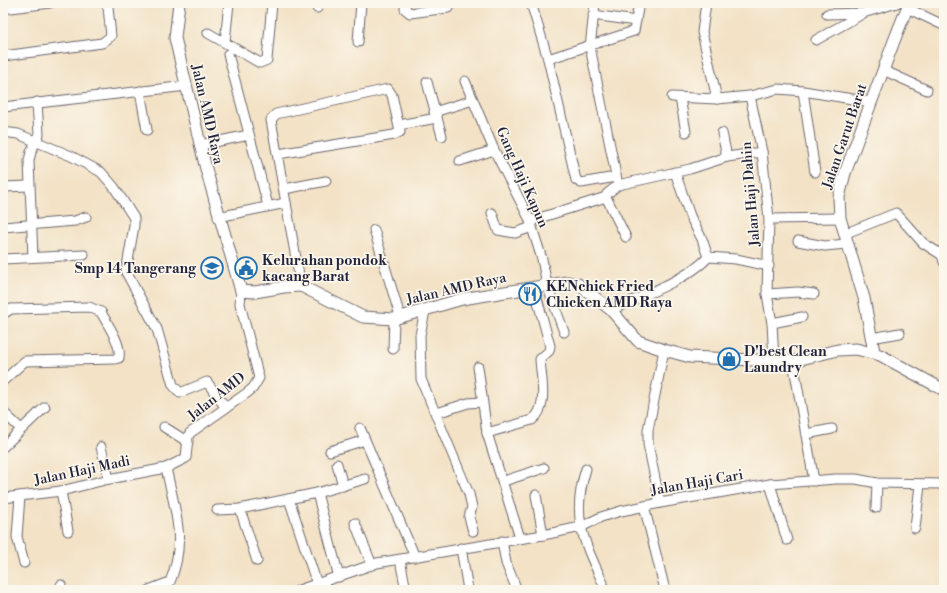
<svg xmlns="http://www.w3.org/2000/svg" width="947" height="593" viewBox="0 0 947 593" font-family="'Libre Bodoni',serif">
  <rect width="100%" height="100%" fill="#fbf7ec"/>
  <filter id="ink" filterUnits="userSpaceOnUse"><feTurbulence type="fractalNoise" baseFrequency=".025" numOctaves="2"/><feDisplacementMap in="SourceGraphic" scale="8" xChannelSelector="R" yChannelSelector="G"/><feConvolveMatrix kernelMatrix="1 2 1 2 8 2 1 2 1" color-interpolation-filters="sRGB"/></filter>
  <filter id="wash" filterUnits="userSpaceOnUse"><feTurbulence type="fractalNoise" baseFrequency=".012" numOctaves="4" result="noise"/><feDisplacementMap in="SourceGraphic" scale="16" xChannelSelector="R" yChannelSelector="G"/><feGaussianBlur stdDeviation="0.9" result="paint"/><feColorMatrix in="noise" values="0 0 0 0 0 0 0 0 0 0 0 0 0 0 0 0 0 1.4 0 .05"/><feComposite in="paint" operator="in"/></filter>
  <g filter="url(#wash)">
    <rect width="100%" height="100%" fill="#f3e2c6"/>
  </g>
  <g filter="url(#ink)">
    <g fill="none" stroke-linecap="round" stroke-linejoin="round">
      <g stroke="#6b656c" stroke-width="11">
        <g id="minor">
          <polyline points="406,3 405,9 410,13 448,8 453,3"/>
          <polyline points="531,3 548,59 634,31 639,3"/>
          <polyline points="595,3 590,47 618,185"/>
          <polyline points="706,3 702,32 717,99"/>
          <polyline points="317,8 317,3"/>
          <polyline points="907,8 943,25"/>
          <polyline points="3,9 50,3"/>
          <polyline points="827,14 863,13 897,3"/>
          <polyline points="593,15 636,21"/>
          <polyline points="208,33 260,63 267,60 272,3"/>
          <polyline points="816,40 862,14"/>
          <polyline points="225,42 229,3"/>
          <polyline points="358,42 361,3"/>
          <polyline points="228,54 267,202"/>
          <polyline points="3,56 102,43 111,36 108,7 105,3"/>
          <polyline points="548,59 576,180 581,183 616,177"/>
          <polyline points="883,70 927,90"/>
          <polyline points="465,81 494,150 529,218 542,259 547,285 564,332"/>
          <polyline points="427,82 442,136"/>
          <polyline points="140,91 147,130"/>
          <polyline points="803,91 815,172"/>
          <polyline points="750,96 762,152 769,219 767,294 772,323 774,361"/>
          <polyline points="672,97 717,99 750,96 778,89 803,91 871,102"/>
          <polyline points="680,98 686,132"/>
          <polyline points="3,107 187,86"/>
          <polyline points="434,112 473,100"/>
          <polyline points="399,125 437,118"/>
          <polyline points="3,132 18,134 71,156 101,172 114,187 134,218 134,226 126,272 157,329 173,385 180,393 207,382 226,408"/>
          <polyline points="722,133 727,157"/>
          <polyline points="200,145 249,135"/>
          <polyline points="278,154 394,135 400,132 392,95 388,89 276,114 271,120 301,286"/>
          <polyline points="460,161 494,150"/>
          <polyline points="675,172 690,216 702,239 708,257"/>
          <polyline points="3,187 29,186"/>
          <polyline points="284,189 326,181"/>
          <polyline points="606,197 626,237"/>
          <polyline points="492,213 498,230 515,233 532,227"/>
          <polyline points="218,217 286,203"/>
          <polyline points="769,219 840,218"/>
          <polyline points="530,221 606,197 607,194 618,185 690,169 727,157 762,152"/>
          <polyline points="3,227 75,221 86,217"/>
          <polyline points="374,230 400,316"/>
          <polyline points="844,234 896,213 923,243 942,255 944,262"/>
          <polyline points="798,241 825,246 846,244"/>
          <polyline points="33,257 29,161 31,152 39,134 37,102"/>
          <polyline points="708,257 736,259 769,266"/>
          <polyline points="3,259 84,255"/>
          <polyline points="767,294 798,292 814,294"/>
          <path d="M611 310C636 299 692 277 708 257"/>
          <polyline points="425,311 420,335 421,379 469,494 472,507 469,517 473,531"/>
          <path d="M3 314 11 309 89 307 101 312C107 324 122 344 119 358L115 359 25 361 3 381"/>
          <polyline points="772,323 802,317"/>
          <polyline points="871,338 900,333"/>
          <polyline points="393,349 394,319"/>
          <polyline points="793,361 814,481"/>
          <polyline points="478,367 487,433 520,538"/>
          <polyline points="3,412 21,429"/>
          <polyline points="437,413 468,403 482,402"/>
          <polyline points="164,427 188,442"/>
          <polyline points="360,428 415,557"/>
          <path d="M487 433 532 420C549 408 541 378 540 359L549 351 550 346 534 287"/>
          <polyline points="806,434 832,429"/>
          <polyline points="3,447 45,407"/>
          <polyline points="101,447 109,479"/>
          <polyline points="330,451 365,440"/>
          <polyline points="337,464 343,486"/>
          <path d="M586 469C571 516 583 540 603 583"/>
          <polyline points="504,481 544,468"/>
          <polyline points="770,484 787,540"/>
          <polyline points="61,491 68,531"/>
          <polyline points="536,495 543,535"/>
          <polyline points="20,496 17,537 24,563"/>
          <polyline points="3,498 61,491 109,479 166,468 186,458 188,437 190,433 247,393 253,388 259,378 240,304 241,291"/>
          <polyline points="289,499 317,584"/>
          <polyline points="660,503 648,444 648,430 664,350"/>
          <polyline points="644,506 665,590"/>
          <polyline points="876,508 877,483"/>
          <polyline points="240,509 257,561"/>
          <polyline points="217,510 240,509 317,493"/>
          <polyline points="355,523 372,565"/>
          <polyline points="915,528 920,485"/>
          <polyline points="502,541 506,563 517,590"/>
          <polyline points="461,548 468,590"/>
          <polyline points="400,560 406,590"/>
          <polyline points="339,577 317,493 365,479"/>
          <polyline points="60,590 61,585"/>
          <path d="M149 590 170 582C187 540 175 511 166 468"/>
          <polyline points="299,590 377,563 543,535 581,527 601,517 621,511 660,503 770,484 836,479 856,479 877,483 944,484"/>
        </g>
      </g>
      <g stroke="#6b656c" stroke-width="13">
        <g id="tertiary">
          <polyline points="179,3 175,38 206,169 241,291 255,292 284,287 301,286 363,317 394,319 462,299 567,282 578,284 611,310 638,341 664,350 690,357 774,361 793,361 838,350 856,349 880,355 944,390"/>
          <polyline points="874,352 864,298 840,218 839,197 845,173 894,41 909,3"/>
        </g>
      </g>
      <use href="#minor" stroke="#fff" stroke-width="9"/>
      <use href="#tertiary" stroke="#fff" stroke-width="11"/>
    </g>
  </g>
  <defs>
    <g id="school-ring" transform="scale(1.15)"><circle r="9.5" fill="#fbf7ec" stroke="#1f6fb2" stroke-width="1.5"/><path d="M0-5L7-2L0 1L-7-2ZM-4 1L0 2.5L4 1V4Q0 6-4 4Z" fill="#1f6fb2"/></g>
    <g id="civic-ring" transform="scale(1.15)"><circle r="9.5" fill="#fbf7ec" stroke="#1f6fb2" stroke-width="1.5"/><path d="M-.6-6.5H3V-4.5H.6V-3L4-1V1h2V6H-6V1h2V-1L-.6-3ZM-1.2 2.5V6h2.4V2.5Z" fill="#1f6fb2"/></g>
    <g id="restaurant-ring" transform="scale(1.15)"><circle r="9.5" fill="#fbf7ec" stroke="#1f6fb2" stroke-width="1.5"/><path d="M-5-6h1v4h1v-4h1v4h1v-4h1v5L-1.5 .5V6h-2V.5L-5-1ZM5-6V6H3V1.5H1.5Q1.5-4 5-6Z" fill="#1f6fb2"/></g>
    <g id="shop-ring" transform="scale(1.15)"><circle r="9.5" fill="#fbf7ec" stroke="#1f6fb2" stroke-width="1.5"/><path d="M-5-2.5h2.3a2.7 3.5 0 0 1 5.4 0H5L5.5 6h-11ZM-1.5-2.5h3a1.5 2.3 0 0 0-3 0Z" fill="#1f6fb2"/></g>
  </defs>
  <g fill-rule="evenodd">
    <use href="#school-ring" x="212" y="268"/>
    <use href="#civic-ring" x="246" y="268"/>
    <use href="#restaurant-ring" x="530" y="294"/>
    <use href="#shop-ring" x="729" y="359"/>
  </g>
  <g text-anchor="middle" stroke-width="3.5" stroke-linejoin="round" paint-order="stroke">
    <g font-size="14" fill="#22223b" stroke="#fbf7ec">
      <text transform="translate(208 114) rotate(77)" y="5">Jalan AMD Raya</text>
      <text transform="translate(844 136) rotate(-71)" y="5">Jalan Garut Barat</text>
      <text transform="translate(523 177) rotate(66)" y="5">Gang Haji Kapun</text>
      <text transform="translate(750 194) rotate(-95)" y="5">Jalan Haji Dahin</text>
      <text transform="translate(456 288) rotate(-13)" y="5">Jalan AMD Raya</text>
      <text transform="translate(216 396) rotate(-38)" y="5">Jalan AMD</text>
      <text transform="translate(82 470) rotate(-12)" y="5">Jalan Haji Madi</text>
      <text transform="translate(697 482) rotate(-10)" y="5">Jalan Haji Cari</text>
    </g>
    <g font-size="14" font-weight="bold" fill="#22223b" stroke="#fbf7ec" text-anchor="start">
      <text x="262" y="265">Kelurahan pondok<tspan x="262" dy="16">kacang Barat</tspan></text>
      <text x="196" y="273" text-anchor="end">Smp 14 Tangerang</text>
      <text x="546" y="291">KENchick Fried<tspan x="546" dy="16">Chicken AMD Raya</tspan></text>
      <text x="744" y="356">D'best Clean<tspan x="744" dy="16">Laundry</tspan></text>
    </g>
  </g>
  <rect width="947" height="593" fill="none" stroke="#fbf7ec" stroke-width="16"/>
</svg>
